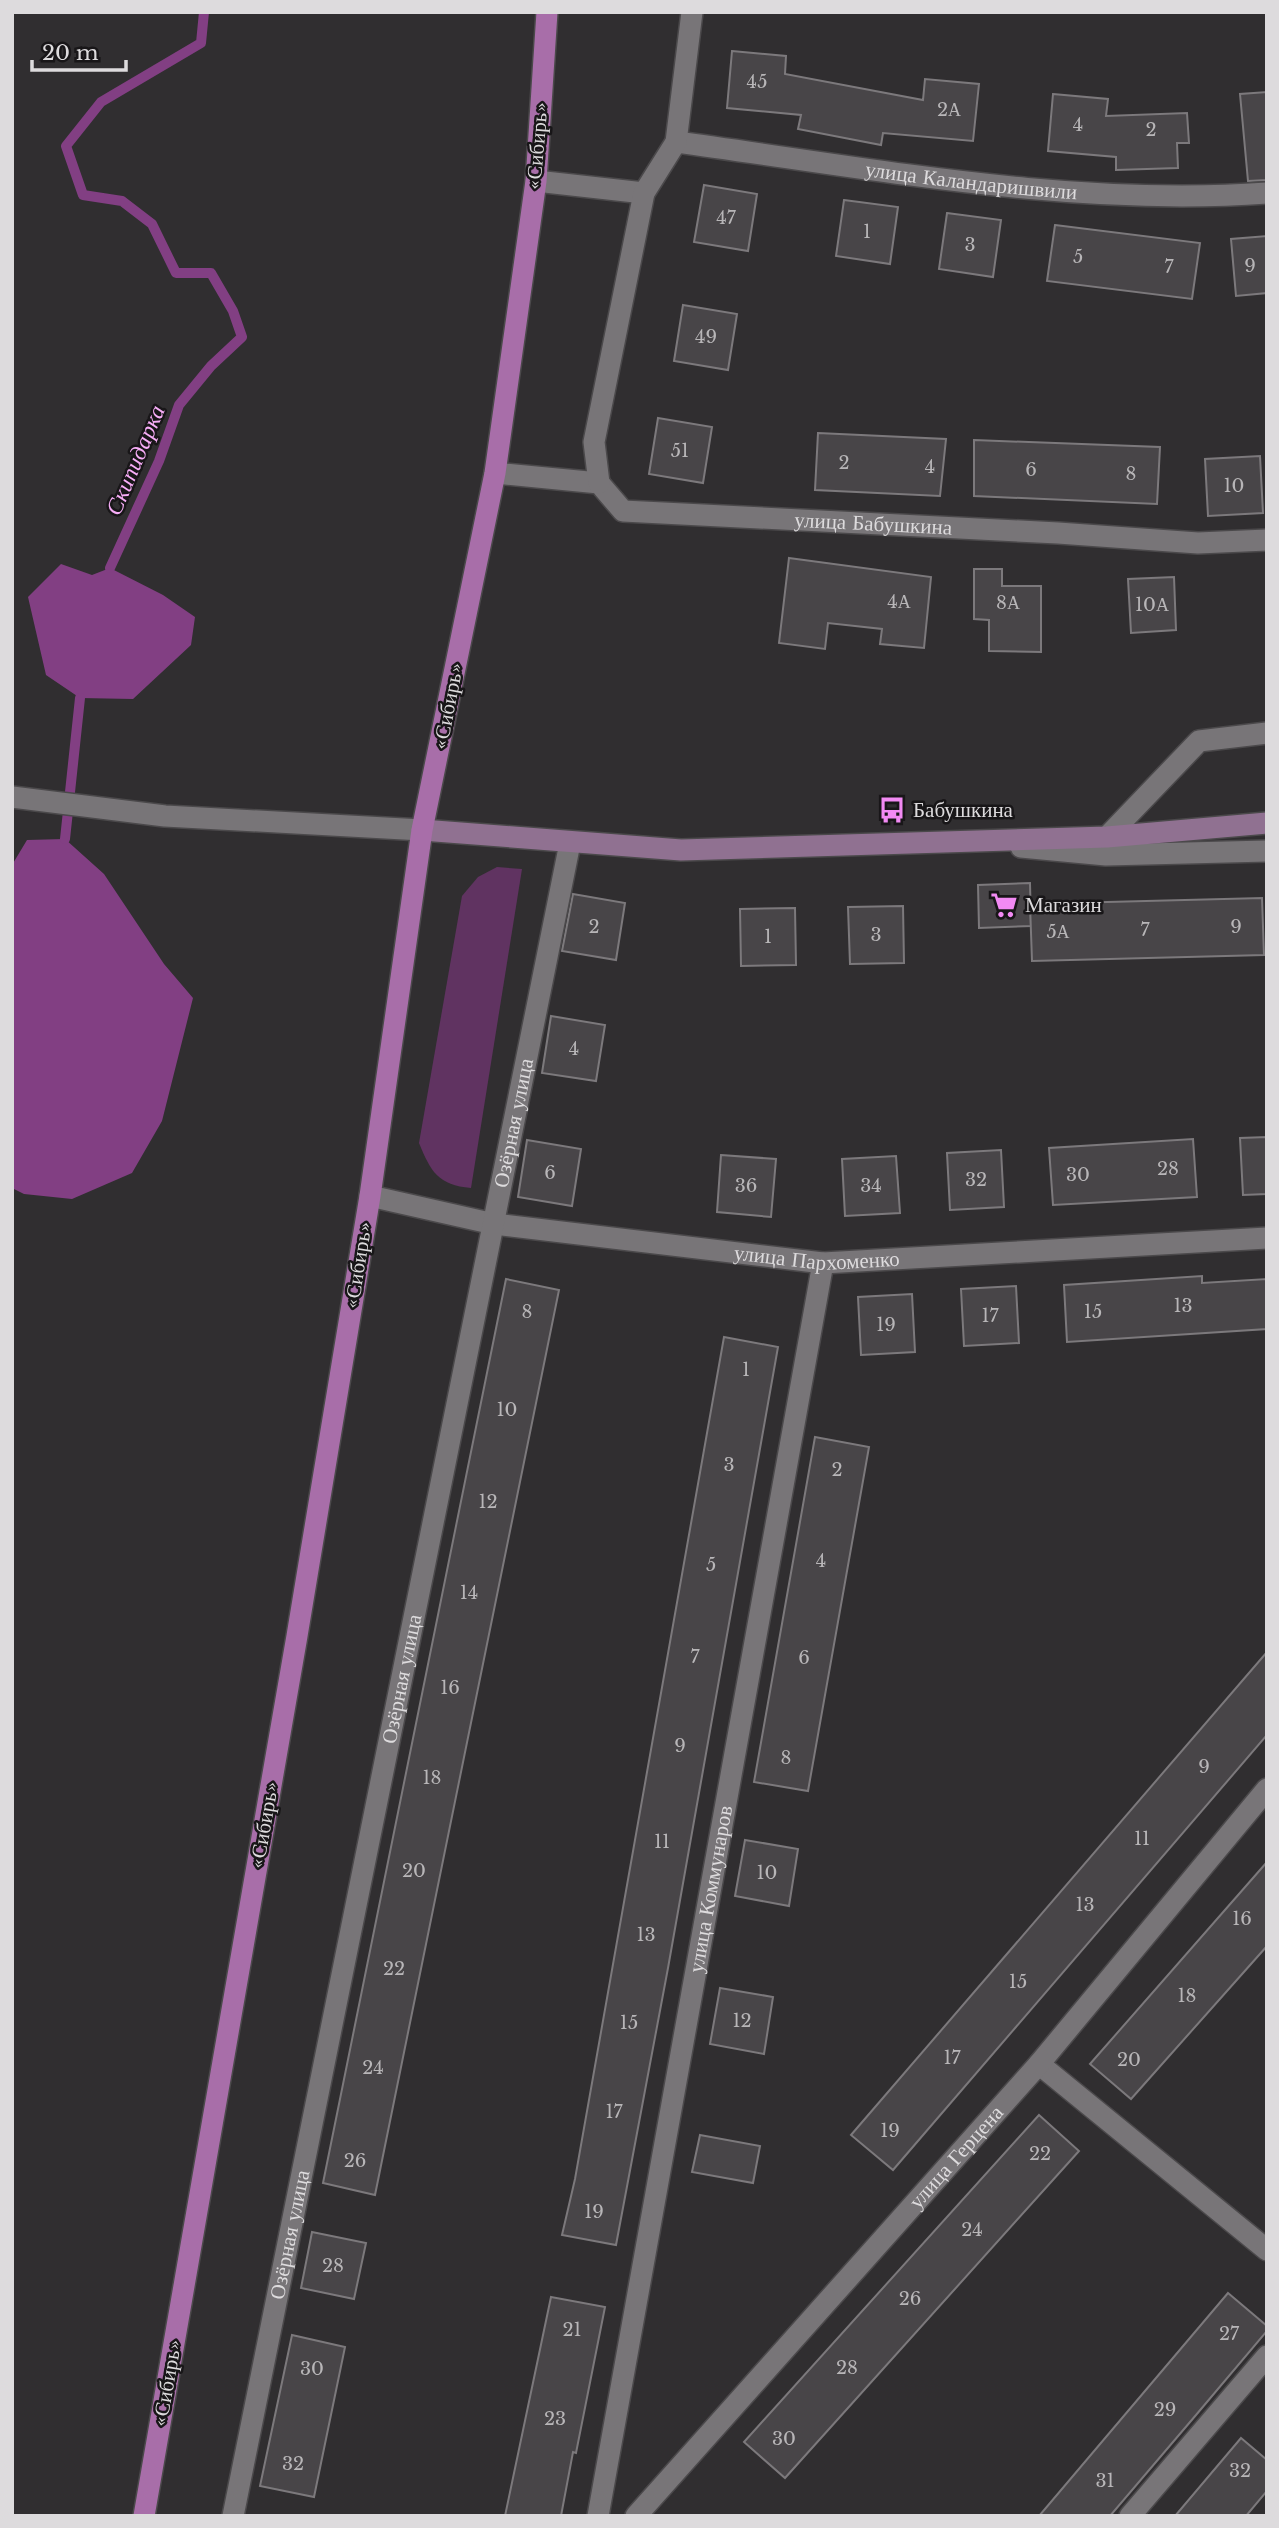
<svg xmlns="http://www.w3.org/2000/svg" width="1279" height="2528" viewBox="0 0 1279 2528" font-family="'Libre Baskerville',serif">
  <rect width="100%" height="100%" fill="#302e30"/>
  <path fill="#603361" d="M497 867 522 869 471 1188C438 1185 431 1172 419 1143L462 896 478 877Z"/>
  <g fill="#823f83">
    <polygon points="61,564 92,575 110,568 163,595 195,617 191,645 133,699 80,698 46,675 28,597"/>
    <polygon points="65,839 104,874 164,964 193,998 162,1121 132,1173 72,1199 24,1194 12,1188 12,865 27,840"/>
  </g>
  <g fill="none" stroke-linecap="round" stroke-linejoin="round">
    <g stroke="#823f83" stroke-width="10">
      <polyline points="110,568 159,461 179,405 211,366 242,337 233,311 211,273 176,273 152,224 122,201 83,195 66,146 101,102 201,43 204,12"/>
      <polyline points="65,839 80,698"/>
    </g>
  </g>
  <g fill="#484548" stroke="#7c797c" stroke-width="2">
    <polygon points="732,51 786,56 785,74 923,100 925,79 979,84 973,141 883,133 881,145 798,129 801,115 727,108"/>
    <polygon points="1267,92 1267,180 1248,181 1240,94"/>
    <polygon points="1053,94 1108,99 1106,116 1187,113 1189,143 1177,143 1178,168 1116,170 1116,157 1048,151"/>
    <polygon points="704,185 757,194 748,251 694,242"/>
    <polygon points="844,200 898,207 890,264 836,256"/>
    <polygon points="947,213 1001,220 993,277 939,269"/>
    <polygon points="1055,225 1200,243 1192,299 1047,281"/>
    <polygon points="1267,236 1267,293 1236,296 1231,239"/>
    <polygon points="683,305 737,314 728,370 674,361"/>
    <polygon points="658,418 712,427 703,483 649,474"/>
    <polygon points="818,433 946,439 940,496 815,490"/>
    <polygon points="974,440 1160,447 1157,504 974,496"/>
    <polygon points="1260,456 1263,513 1208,516 1205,459"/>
    <polygon points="789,558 931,577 924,648 880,644 882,629 828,623 825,649 779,643"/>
    <polygon points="974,569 1002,569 1002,586 1041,586 1041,652 989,651 989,620 974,619"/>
    <polygon points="1174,577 1176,630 1131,633 1128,579"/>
    <polygon points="1030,883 1031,926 979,928 978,885"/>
    <polygon points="573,894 625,903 616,960 562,951"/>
    <polygon points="1262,898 1264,955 1032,961 1030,904"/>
    <polygon points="903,906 904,963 850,964 848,907"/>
    <polygon points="795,908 796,965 741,966 740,909"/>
    <polygon points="551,1016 605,1025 596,1081 542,1073"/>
    <polygon points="1267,1137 1267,1194 1243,1195 1240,1138"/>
    <polygon points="1193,1139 1197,1197 1053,1205 1049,1148"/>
    <polygon points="527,1140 581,1149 572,1206 518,1197"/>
    <polygon points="1001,1150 1004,1207 950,1210 947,1153"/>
    <polygon points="721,1155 776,1159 771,1217 717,1212"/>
    <polygon points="896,1156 900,1213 845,1216 842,1159"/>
    <polygon points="1202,1276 1202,1283 1267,1279 1267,1329 1067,1342 1064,1285"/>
    <polygon points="506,1279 559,1290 375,2195 323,2183"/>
    <polygon points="1016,1286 1019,1343 964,1346 961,1289"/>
    <polygon points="912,1294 915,1352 861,1355 858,1297"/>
    <polygon points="724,1337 778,1347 668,1968 616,2245 562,2235 575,2179"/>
    <polygon points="815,1437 869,1447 808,1791 754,1782"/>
    <polygon points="1267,1652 1267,1735 893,2170 851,2135"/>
    <polygon points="745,1840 798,1849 789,1906 735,1896"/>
    <polygon points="1267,1862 1267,1946 1131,2099 1090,2064"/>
    <polygon points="720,1988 773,1997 764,2054 710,2044"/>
    <polygon points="1039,2115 1079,2151 785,2478 744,2442"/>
    <polygon points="700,2135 760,2146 753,2183 692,2172"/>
    <polygon points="312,2232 366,2243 354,2299 301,2288"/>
    <polygon points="1228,2293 1267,2326 1267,2331 1196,2415 1110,2516 1039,2516"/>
    <polygon points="551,2297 605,2307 576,2453 573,2452 561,2516 505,2516"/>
    <polygon points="292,2335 345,2347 314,2497 260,2486"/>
    <polygon points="1241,2438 1267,2460 1267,2491 1246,2516 1175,2516"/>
  </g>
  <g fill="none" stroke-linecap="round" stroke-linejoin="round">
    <g stroke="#4b494b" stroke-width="24">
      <g id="street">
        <path id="s1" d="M676 142C871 168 1070 207 1267 193"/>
        <polyline points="536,181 644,193"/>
        <path id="s2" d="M495 473 599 483 623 511 1058 533 1198 543 1267 540"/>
        <polyline points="599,483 594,442 644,193 676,142 692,12"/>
        <polyline points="12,797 165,816 422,830"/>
        <polyline points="1107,837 1199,741 1267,733"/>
        <polyline points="1021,847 1106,855 1267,851"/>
        <path id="s3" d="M370 1196 494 1224 823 1263 1267 1238"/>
        <polyline points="1039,2064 1267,2250"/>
        <path id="s4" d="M233 2516 570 843"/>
        <path id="s5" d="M598 2516 823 1263"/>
        <path id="s6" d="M636 2516 1039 2064 1267 1789"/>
        <polyline points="1130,2516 1267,2356"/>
      </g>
    </g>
    <g stroke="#4b494b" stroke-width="24">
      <polyline id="secondary" points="422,830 681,850 1107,837 1267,823"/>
    </g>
    <g stroke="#4b494b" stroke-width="24">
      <polyline id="primary" points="144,2516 297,1636 370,1196 422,830 495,473 536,181 547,12"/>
    </g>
    <use href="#street" stroke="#787578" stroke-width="21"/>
    <use href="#secondary" stroke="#907191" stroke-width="21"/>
    <use href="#primary" stroke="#a86ea9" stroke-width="21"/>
  </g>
  <defs>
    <g id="bus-bare" transform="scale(2.1)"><path d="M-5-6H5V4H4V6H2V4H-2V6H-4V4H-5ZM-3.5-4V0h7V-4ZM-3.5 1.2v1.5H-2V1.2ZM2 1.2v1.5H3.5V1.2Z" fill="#f28af3" stroke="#181618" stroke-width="2.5" paint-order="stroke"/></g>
    <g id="supermarket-bare" transform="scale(2.1)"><path d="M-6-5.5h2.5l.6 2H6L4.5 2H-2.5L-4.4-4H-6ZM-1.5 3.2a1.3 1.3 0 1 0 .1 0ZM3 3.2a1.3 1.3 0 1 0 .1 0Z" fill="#f28af3" stroke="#181618" stroke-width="2.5" paint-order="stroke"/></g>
  </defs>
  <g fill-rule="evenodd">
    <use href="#bus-bare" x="892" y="810"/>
    <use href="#supermarket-bare" x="1004" y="905"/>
  </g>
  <g text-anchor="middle" stroke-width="5" stroke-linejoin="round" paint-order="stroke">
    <g font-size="18" fill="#b8b6b8">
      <text x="757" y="88">45</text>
      <text x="949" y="116">2А</text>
      <text x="1078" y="131">4</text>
      <text x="1151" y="136">2</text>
      <text x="726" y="224">47</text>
      <text x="867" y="238">1</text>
      <text x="970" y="251">3</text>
      <text x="1078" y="263">5</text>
      <text x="1250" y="272">9</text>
      <text x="1169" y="273">7</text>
      <text x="706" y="343">49</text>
      <text x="680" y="457">51</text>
      <text x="844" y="469">2</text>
      <text x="930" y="473">4</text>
      <text x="1031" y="476">6</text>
      <text x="1131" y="480">8</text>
      <text x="1234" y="492">10</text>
      <text x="899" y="608">4А</text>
      <text x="1008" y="609">8А</text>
      <text x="1152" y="611">10А</text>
      <text x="594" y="933">2</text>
      <text x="1236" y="933">9</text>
      <text x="1145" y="936">7</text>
      <text x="1058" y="938">5А</text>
      <text x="876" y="941">3</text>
      <text x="768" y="943">1</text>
      <text x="574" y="1055">4</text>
      <text x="1168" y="1175">28</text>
      <text x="550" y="1179">6</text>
      <text x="1078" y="1181">30</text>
      <text x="976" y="1186">32</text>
      <text x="746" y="1192">36</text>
      <text x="871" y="1192">34</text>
      <text x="1183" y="1312">13</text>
      <text x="527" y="1318">8</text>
      <text x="1093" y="1318">15</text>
      <text x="990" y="1322">17</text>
      <text x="886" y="1331">19</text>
      <text x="746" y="1376">1</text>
      <text x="507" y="1416">10</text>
      <text x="729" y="1471">3</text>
      <text x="837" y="1476">2</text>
      <text x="488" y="1508">12</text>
      <text x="821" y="1567">4</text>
      <text x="711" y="1571">5</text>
      <text x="469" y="1599">14</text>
      <text x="695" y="1663">7</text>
      <text x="804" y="1664">6</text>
      <text x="450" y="1694">16</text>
      <text x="680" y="1752">9</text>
      <text x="786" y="1764">8</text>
      <text x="1204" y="1773">9</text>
      <text x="432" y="1784">18</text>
      <text x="1142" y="1845">11</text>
      <text x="662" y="1848">11</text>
      <text x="414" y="1877">20</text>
      <text x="767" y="1879">10</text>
      <text x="1085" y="1911">13</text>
      <text x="1242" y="1925">16</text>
      <text x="646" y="1941">13</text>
      <text x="394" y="1975">22</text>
      <text x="1018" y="1988">15</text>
      <text x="1187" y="2002">18</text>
      <text x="742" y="2027">12</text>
      <text x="629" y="2029">15</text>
      <text x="952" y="2064">17</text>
      <text x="1129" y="2066">20</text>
      <text x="373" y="2074">24</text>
      <text x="614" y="2118">17</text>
      <text x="890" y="2137">19</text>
      <text x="1040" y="2160">22</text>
      <text x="355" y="2167">26</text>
      <text x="594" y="2218">19</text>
      <text x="972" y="2236">24</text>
      <text x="333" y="2272">28</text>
      <text x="910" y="2305">26</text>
      <text x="572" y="2336">21</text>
      <text x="1229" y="2340">27</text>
      <text x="847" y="2374">28</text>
      <text x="312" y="2375">30</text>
      <text x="1165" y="2416">29</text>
      <text x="555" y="2425">23</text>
      <text x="784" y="2445">30</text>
      <text x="293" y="2470">32</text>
      <text x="1240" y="2477">32</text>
      <text x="1105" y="2487">31</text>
    </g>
    <g font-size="21" fill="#dddbdd" stroke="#181618">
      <text transform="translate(537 146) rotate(-85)" y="7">«Сибирь»</text>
      <text dy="7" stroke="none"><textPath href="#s1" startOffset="298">улица Каландаришвили</textPath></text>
      <text dy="7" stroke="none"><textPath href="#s2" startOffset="392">улица Бабушкина</textPath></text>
      <text transform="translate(448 706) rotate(-79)" y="7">«Сибирь»</text>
      <text dy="7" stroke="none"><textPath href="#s4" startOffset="1421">Озёрная улица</textPath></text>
      <text dy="7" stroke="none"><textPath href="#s3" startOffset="452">улица Пархоменко</textPath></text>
      <text transform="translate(358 1265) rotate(-81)" y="7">«Сибирь»</text>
      <text dy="7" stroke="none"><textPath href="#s4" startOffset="854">Озёрная улица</textPath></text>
      <text transform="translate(264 1825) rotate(-80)" y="7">«Сибирь»</text>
      <text dy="7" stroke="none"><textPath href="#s5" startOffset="637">улица Коммунаров</textPath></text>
      <text dy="7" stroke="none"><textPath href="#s6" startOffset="481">улица Герцена</textPath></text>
      <text dy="7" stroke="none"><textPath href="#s4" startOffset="287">Озёрная улица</textPath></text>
      <text transform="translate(167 2383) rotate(-80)" y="7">«Сибирь»</text>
    </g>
    <g font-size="21" fill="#dddbdd" stroke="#181618" text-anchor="start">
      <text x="913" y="817">Бабушкина</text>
      <text x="1025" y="912">Магазин</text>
    </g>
    <g font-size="23" font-style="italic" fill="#f7adf7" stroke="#181618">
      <text transform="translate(135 460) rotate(-67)" y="8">Скипидарка</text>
    </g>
  </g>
  <rect width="1279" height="2528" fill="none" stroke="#dddbdd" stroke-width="28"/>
  <path d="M32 60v10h94v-10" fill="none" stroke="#dddbdd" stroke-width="3.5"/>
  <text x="42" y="60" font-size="21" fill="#dddbdd" stroke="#181618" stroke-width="5" paint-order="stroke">20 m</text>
</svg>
